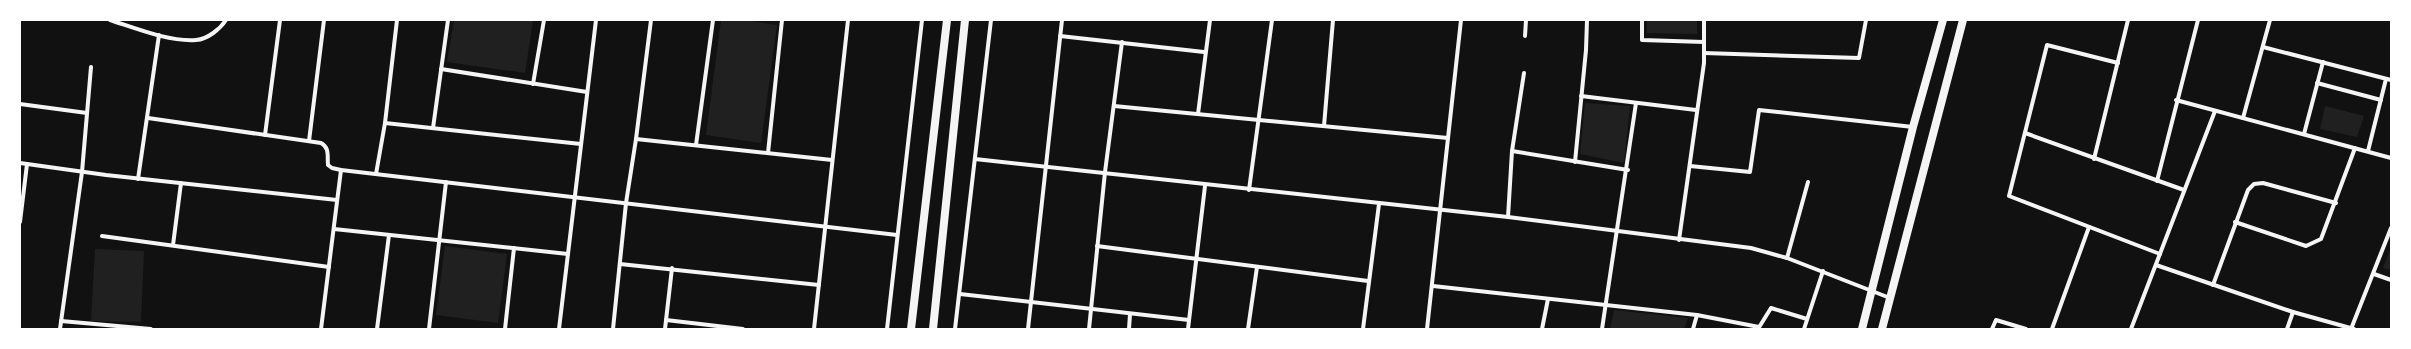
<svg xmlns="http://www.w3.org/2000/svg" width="2411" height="349" viewBox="0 0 2411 349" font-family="'Noto Sans',sans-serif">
  <rect width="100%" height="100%" fill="#111"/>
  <g fill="#202020">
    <polygon points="454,20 533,20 525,73 447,62"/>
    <polygon points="721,20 743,20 777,25 761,143 706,135"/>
    <polygon points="1647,20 1697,20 1697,34 1647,33"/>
    <polygon points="1585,103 1630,106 1624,163 1580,154"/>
    <polygon points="2325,106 2364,116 2357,137 2320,129"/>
    <polygon points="445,246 507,254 498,323 436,315"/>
    <polygon points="2391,247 2391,270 2383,268"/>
    <polygon points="95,249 144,251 141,322 91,321"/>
    <polygon points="1614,310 1688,318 1684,329 1610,329"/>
  </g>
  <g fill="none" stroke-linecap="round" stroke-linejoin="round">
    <g stroke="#f5f5f5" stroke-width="4">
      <path d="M110 20C135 28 169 42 196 40 208 39 220 29 226 20"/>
      <polyline points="1642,20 1642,40 1704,42"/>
      <polyline points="1060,36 1204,52"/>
      <polyline points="1525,36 1526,20"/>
      <polyline points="2263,47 2391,80"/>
      <polyline points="1704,53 1859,58 1866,20"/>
      <polyline points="2118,63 2047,45 2009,196 2160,254"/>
      <polyline points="441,69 587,92"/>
      <polyline points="2317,83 2381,100"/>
      <polyline points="533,84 544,20"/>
      <polyline points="1581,96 1696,110"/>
      <polyline points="2176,100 2391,158"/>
      <polyline points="20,104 87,113"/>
      <polyline points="1114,106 1448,138"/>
      <polyline points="1198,114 1210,20"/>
      <path d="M148 118 321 143C330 148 327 156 328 165L332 168 341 170 897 235"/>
      <polyline points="2243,118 2270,20"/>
      <polyline points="385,123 581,144"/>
      <polyline points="1324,126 1333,20"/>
      <polyline points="433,128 448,20"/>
      <polyline points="2025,133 2184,190"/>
      <polyline points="2304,134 2323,62"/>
      <polyline points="265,135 280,20"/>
      <polyline points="636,139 832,160"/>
      <polyline points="309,141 324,20"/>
      <polyline points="696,145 713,20"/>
      <polyline points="1512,151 1628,170"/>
      <polyline points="2368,151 2386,79"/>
      <polyline points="768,153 782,20"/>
      <polyline points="975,159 1508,217 1751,248 1787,258 1890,298"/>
      <polyline points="2094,159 2128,20"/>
      <polyline points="1575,162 1586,50 1587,20"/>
      <polyline points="20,163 106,175 337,200"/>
      <polyline points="1690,166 1750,172 1759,110 1913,127"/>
      <polyline points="376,174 385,123 397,20"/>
      <polyline points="138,179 159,35"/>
      <polyline points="2157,181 2198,20"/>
      <polyline points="1249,190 1272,20"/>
      <polyline points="1508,217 1512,151 1524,73"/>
      <polyline points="20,222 27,164"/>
      <polyline points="2235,222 2306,246 2321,239 2355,148"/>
      <polyline points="334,229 568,254"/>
      <polyline points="102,236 329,267"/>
      <polyline points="1679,240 1704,63 1704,20"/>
      <polyline points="173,245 181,183"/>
      <polyline points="1097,246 1368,281"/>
      <polyline points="1787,258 1808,182"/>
      <polyline points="620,264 819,285"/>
      <polyline points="2156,265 2293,312 2354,329"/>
      <polyline points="2374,274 2391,280"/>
      <polyline points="2213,285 2248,190 2254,184 2263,183 2336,203"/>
      <polyline points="1433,286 1697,315 1759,327"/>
      <polyline points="960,294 1189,320"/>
      <polyline points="666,320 743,329"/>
      <polyline points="61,321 151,329"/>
      <polyline points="60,329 82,172 91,67"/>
      <polyline points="321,329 341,170"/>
      <polyline points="377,329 389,235"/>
      <polyline points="429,329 446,182"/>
      <polyline points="505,329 514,248"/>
      <polyline points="559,329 596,20"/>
      <polyline points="613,329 626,203 636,139 651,20"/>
      <polyline points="665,329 672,268"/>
      <polyline points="814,329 848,20"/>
      <polyline points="887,329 922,20"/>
      <polyline points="955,329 991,20"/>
      <polyline points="1028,329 1062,20"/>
      <polyline points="1089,329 1105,172 1122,42"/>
      <polyline points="1129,329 1130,314"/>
      <polyline points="1188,329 1205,186"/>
      <polyline points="1248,329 1257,267"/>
      <polyline points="1363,329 1379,204"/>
      <polyline points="1427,329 1461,20"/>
      <polyline points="1542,329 1548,299"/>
      <polyline points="1602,329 1636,103"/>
      <polyline points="1693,329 1697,315"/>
      <polyline points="1758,329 1771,308 1807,319"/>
      <polyline points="1804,329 1823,271"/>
      <polyline points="1992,329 1996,320 2026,329"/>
      <polyline points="2052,329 2089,227"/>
      <polyline points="2131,329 2215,111"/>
      <polyline points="2287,329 2293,312"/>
      <polyline points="2351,329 2391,228"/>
    </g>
    <g stroke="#f5f5f5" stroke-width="8">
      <polyline points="911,329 947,20"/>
      <polyline points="933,329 965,20"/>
      <polyline points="1862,329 1913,127 1943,20"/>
      <polyline points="1882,329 1963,20"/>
    </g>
  </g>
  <rect width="2411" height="349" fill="none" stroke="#ffffff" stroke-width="42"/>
</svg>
